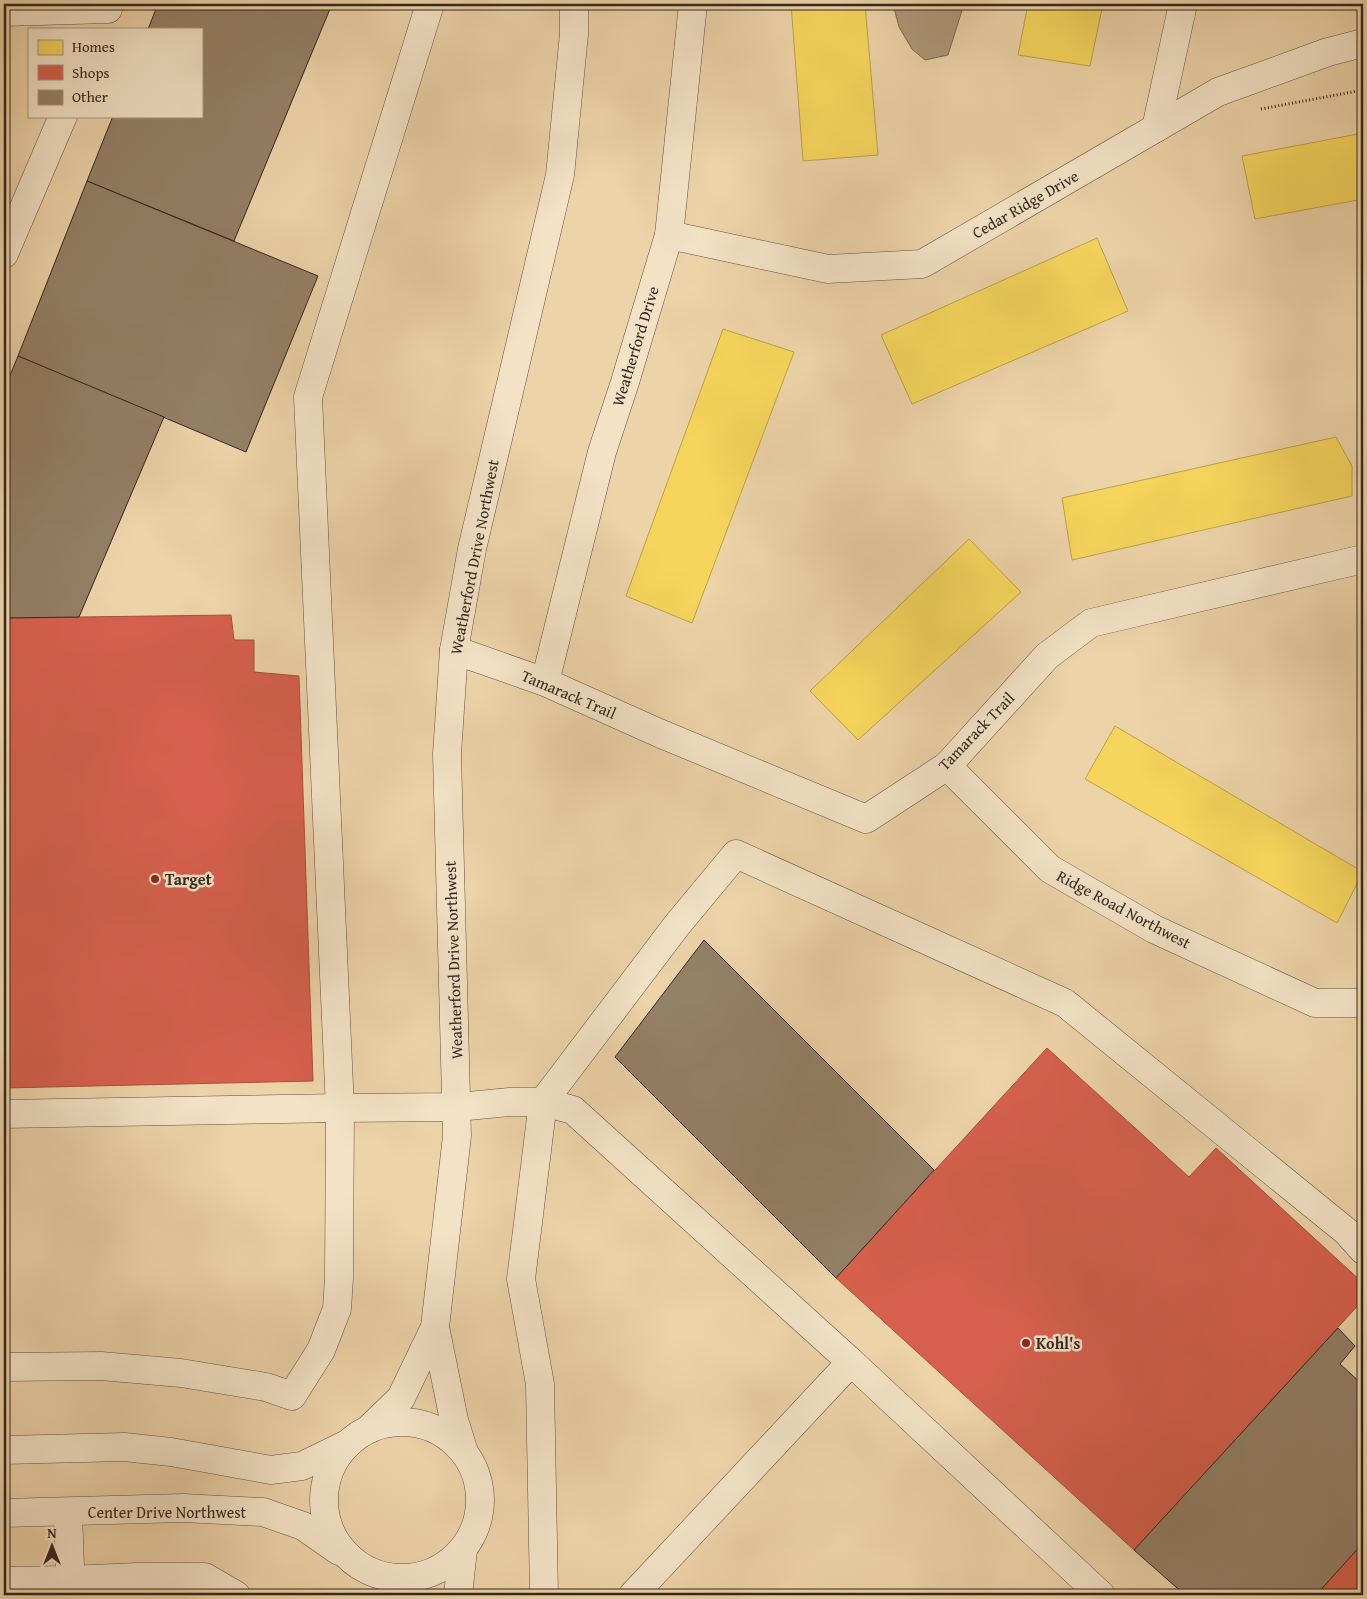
<svg xmlns="http://www.w3.org/2000/svg" width="1367" height="1599" viewBox="0 0 1367 1599" font-family="'Gentium Book Plus',serif">
  <rect width="100%" height="100%" fill="#edd3a8"/>
  <filter id="stains"><feTurbulence type="fractalNoise" baseFrequency=".004" numOctaves="4"/><feColorMatrix values="0 0 0 0 .2 0 0 0 0 .09 0 0 0 0 .02 0 0 0 .5 -.17"/></filter>
  <radialGradient id="worn" r=".72"><stop offset=".6" stop-color="#630" stop-opacity="0"/><stop offset="1" stop-color="#630" stop-opacity=".3"/></radialGradient>
  <polygon fill="#ae997a" stroke="#7d6b56" points="893,4 964,4 948,55 925,60 912,49 899,27"/>
  <g fill="#f6d55c" stroke="#bca14a">
    <polygon points="791,4 865,4 878,155 803,161"/>
    <polygon points="1028,4 1103,4 1090,66 1018,55"/>
    <polygon points="1363,133 1363,199 1255,219 1242,156"/>
    <polygon points="1097,238 1128,311 912,404 881,335"/>
    <polygon points="723,329 794,352 692,623 626,596"/>
    <polygon points="1336,437 1352,466 1352,496 1072,560 1062,498"/>
    <polygon points="969,539 1021,592 858,740 810,691"/>
    <polygon points="1115,726 1363,872 1337,923 1085,779"/>
  </g>
  <g fill="#d6604d" stroke="#a54f40">
    <polygon points="231,615 234,640 254,640 254,672 299,676 313,1081 4,1088 4,618"/>
    <polygon points="1047,1048 1189,1177 1216,1148 1363,1283 1363,1300 1134,1550 836,1278"/>
    <polygon points="1363,1543 1363,1595 1316,1595"/>
  </g>
  <g fill="#948067" stroke="#332720">
    <polygon points="158,4 332,4 234,241 87,181 113,116 201,116 201,29 148,29"/>
    <polygon points="87,181 318,276 246,452 18,356"/>
    <polygon points="18,356 164,417 79,617 4,618 4,390"/>
    <polygon points="704,940 934,1170 836,1278 615,1057"/>
    <polygon points="1338,1328 1355,1346 1340,1364 1363,1385 1363,1543 1316,1595 1185,1595 1134,1550"/>
  </g>
  <g fill="none" stroke-linecap="round" stroke-linejoin="round">
    <g stroke="#625242" stroke-width="29">
      <g id="minor">
        <polyline points="430,4 308,397 340,1108 458,1107 510,1102 543,1102 573,1110 851,1362"/>
        <polyline points="4,12 108,9"/>
        <polyline points="1156,128 1183,4"/>
        <polyline points="669,235 828,269 922,264 1218,92 1328,52 1363,43"/>
        <polyline points="4,254 63,116"/>
        <polyline points="454,650 545,682 659,733 866,819 947,766 1047,656 1091,623 1363,559"/>
        <polyline points="545,682 602,452 625,382 669,235 693,4"/>
        <polyline points="947,766 1050,869 1154,929 1315,1003 1363,1003"/>
        <polyline points="4,1114 340,1108 339,1278 337,1309 321,1350 292,1396 266,1387 181,1373 101,1366 4,1367"/>
        <circle cx="402" cy="1500" r="78"/>
        <polyline points="369,1429 401,1398 435,1327"/>
        <polyline points="4,1450 124,1447 171,1452 271,1470 302,1466 347,1444"/>
        <polyline points="464,1452 454,1420 435,1327 457,1136 447,754 454,650 472,549 560,175 574,34 574,4"/>
        <polyline points="68,1512 71,1595"/>
        <polyline points="4,1513 183,1508 263,1512 303,1526 339,1551"/>
        <polyline points="4,1581 70,1580 138,1577 205,1577 236,1595"/>
        <polyline points="458,1595 463,1550"/>
        <polyline points="544,1595 540,1384 521,1279 543,1102 677,925 736,854 1065,1003 1347,1232 1363,1250"/>
        <polyline points="633,1595 851,1362 1101,1595"/>
      </g>
    </g>
    <polyline stroke="#332720" stroke-width="3" stroke-dasharray="1 2.5" stroke-linecap="butt" points="1261,109 1363,90"/>
    <use href="#minor" stroke="#f3e2c6" stroke-width="28"/>
  </g>
  <g fill="#8f2418" stroke="#f3e2c6" stroke-width="2">
    <circle cx="155" cy="879" r="5"/>
    <circle cx="1026" cy="1343" r="5"/>
  </g>
  <g text-anchor="middle" stroke-width="5" stroke-linejoin="round" paint-order="stroke">
    <g font-size="16" fill="#332720" stroke="#f3e2c6">
      <text transform="translate(1025 204) rotate(-30)" y="6">Cedar Ridge Drive</text>
      <text transform="translate(635 346) rotate(-73)" y="6">Weatherford Drive</text>
      <text transform="translate(474 557) rotate(-79)" y="6">Weatherford Drive Northwest</text>
      <text transform="translate(569 694) rotate(23)" y="6">Tamarack Trail</text>
      <text transform="translate(976 731) rotate(-46)" y="6">Tamarack Trail</text>
      <text transform="translate(1124 909) rotate(28)" y="6">Ridge Road Northwest</text>
      <text transform="translate(453 960) rotate(-92)" y="6">Weatherford Drive Northwest</text>
      <text x="167" y="1518">Center Drive Northwest</text>
    </g>
    <g font-size="16" font-weight="bold" fill="#332720" stroke="#f3e2c6" text-anchor="start">
      <text x="165" y="885">Target</text>
      <text x="1036" y="1349">Kohl's</text>
    </g>
  </g>
  <rect width="1367" height="1599" fill="none" stroke="#edd3a8" stroke-width="20"/>
  <rect x="5" y="5" width="1357" height="1589" fill="none" stroke="#332720" stroke-width="2.5"/>
  <rect x="10" y="10" width="1347" height="1579" fill="none" stroke="#332720"/>
  <rect x="28" y="28" width="175" height="90" fill="#f3e2c6" stroke="#a69784"/>
  <rect x="38" y="40" width="25" height="15" fill="#f6d55c" stroke="#a69784"/>
  <text x="72" y="52" font-size="15" fill="#332720">Homes</text>
  <rect x="38" y="65" width="25" height="15" fill="#d6604d" stroke="#a69784"/>
  <text x="72" y="78" font-size="15" fill="#332720">Shops</text>
  <rect x="38" y="90" width="25" height="15" fill="#948067" stroke="#a69784"/>
  <text x="72" y="102" font-size="15" fill="#332720">Other</text>
  <g transform="translate(52 1546)" stroke="#f3e2c6" stroke-width="4" paint-order="stroke">
  <path d="M0-4L9 19L0 12L-9 19Z" fill="#332720"/>
  <text y="-8" font-size="14" font-weight="bold" text-anchor="middle" fill="#332720">N</text>
  </g>
  <rect width="100%" height="100%" filter="url(#stains)"/>
  <rect width="100%" height="100%" fill="url(#worn)"/>
</svg>
